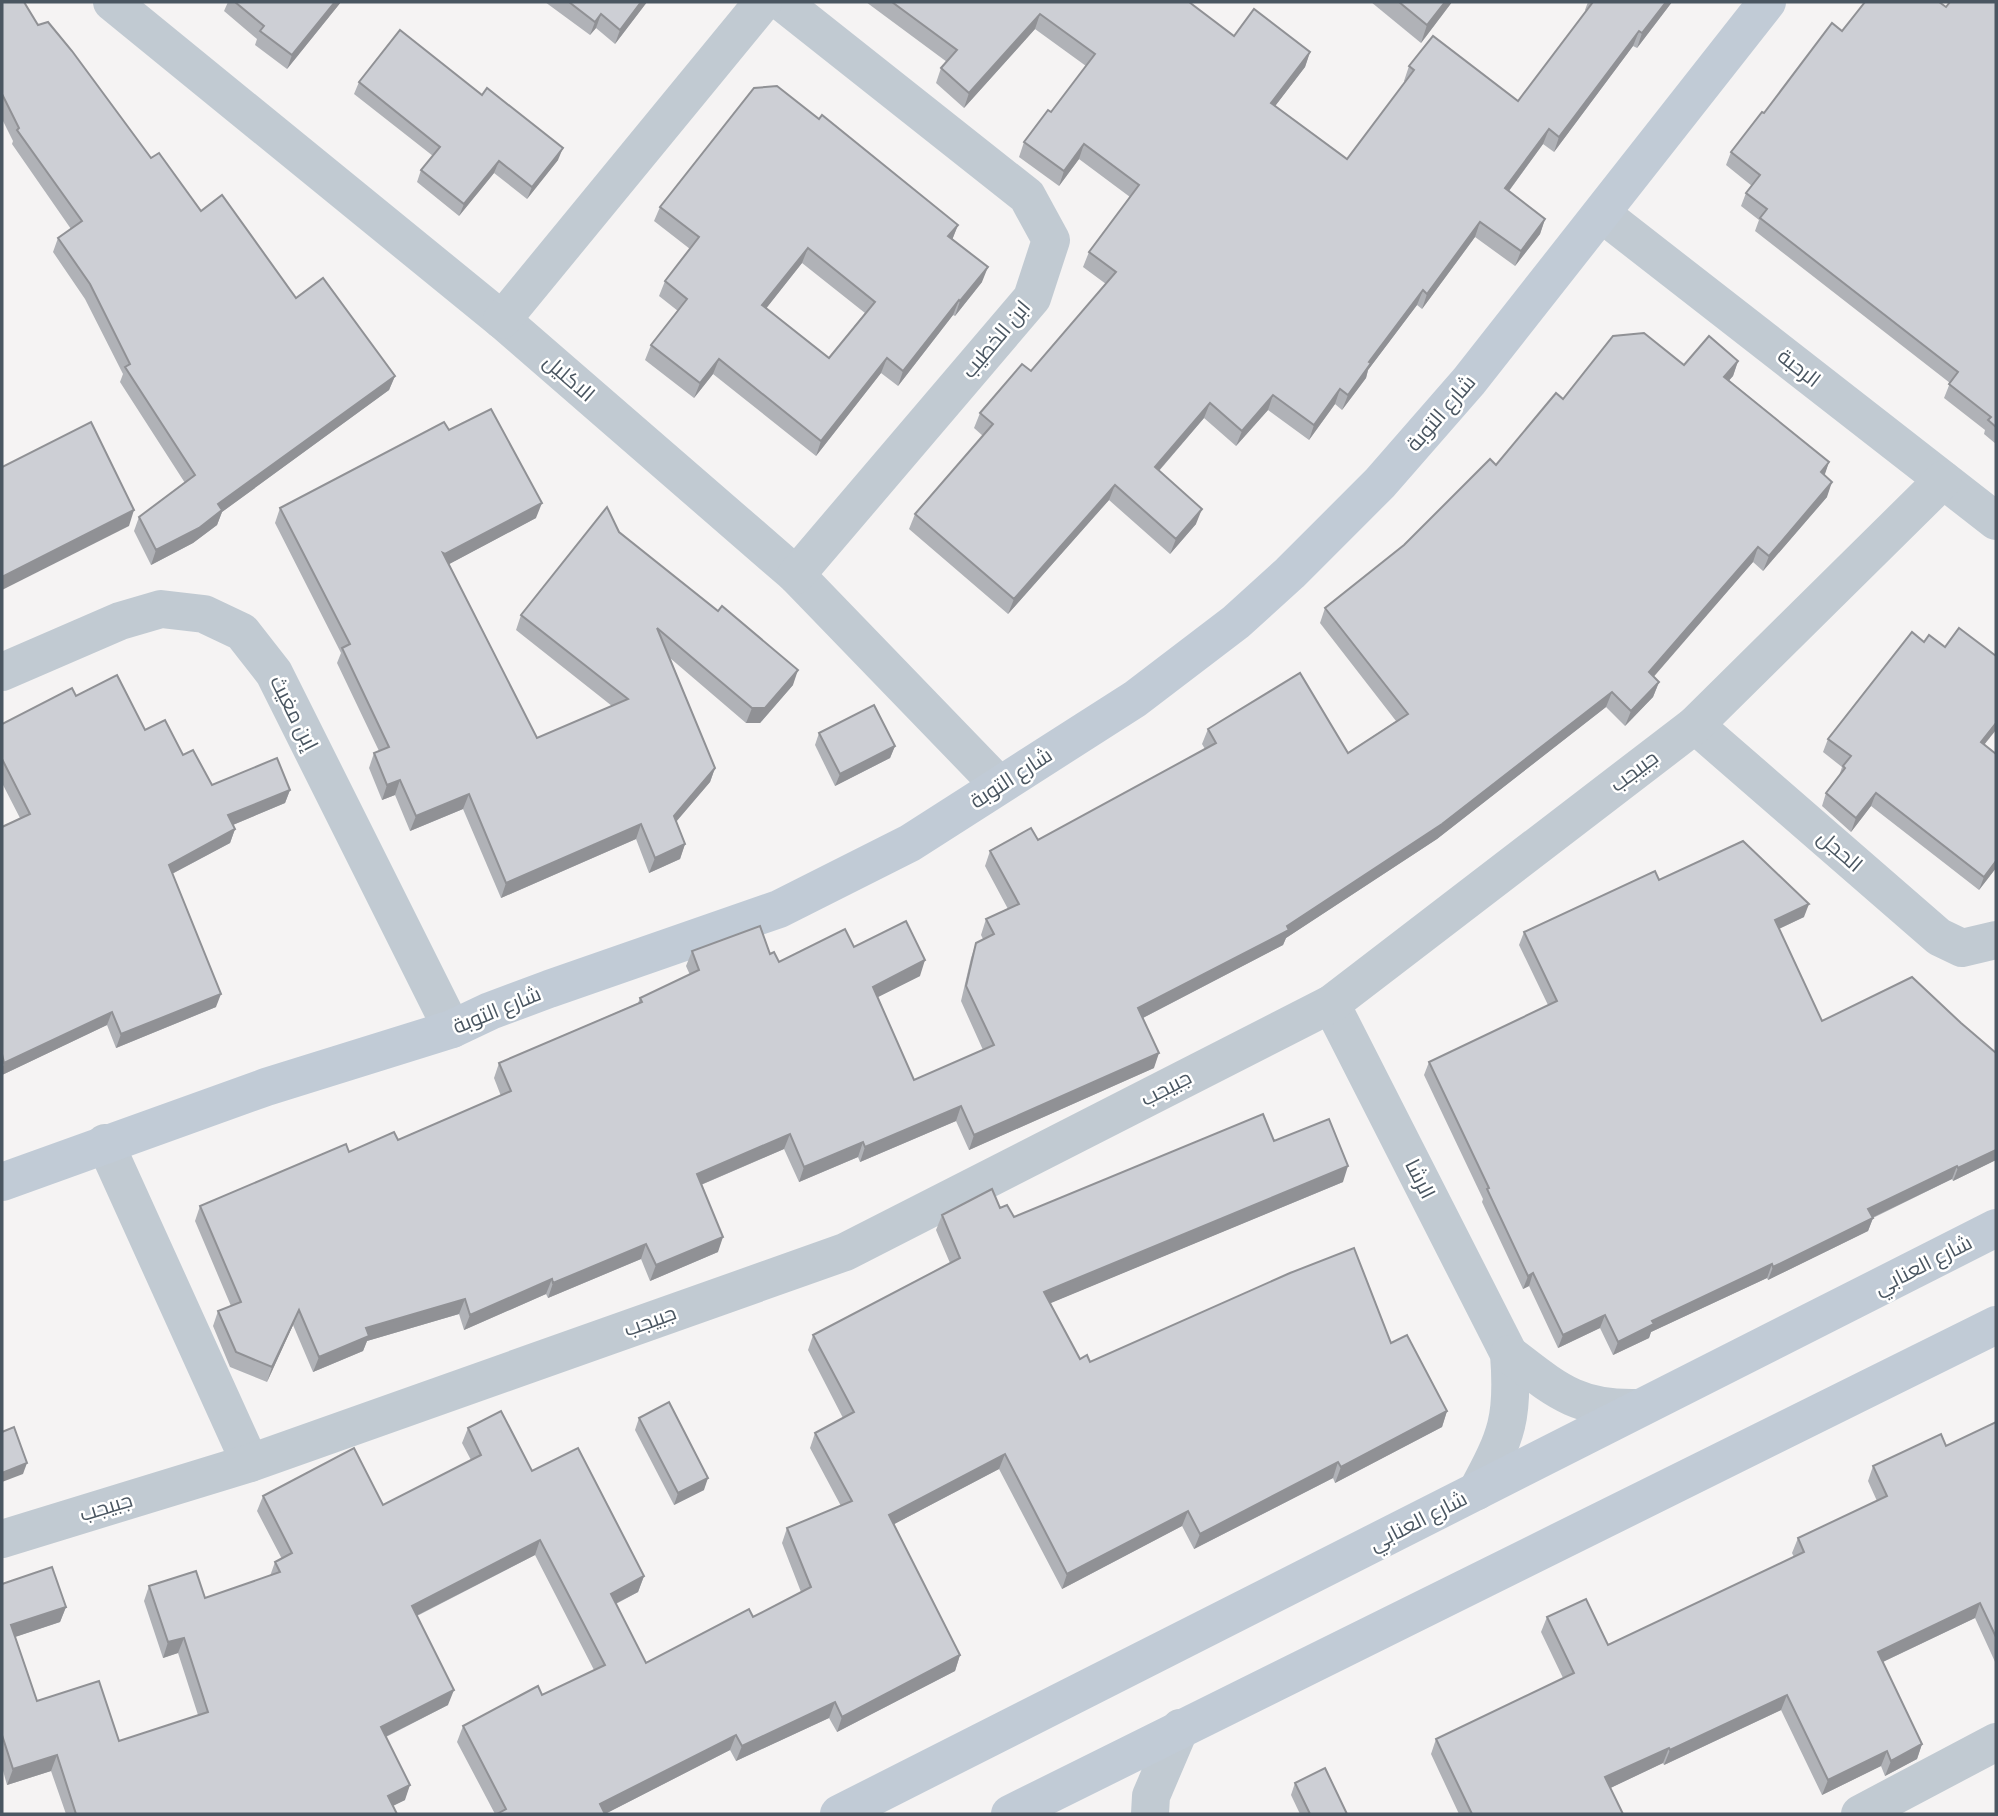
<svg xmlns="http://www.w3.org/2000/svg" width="1998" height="1816" viewBox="0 0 1998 1816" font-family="'Exo 2',Cairo,sans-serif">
  <rect width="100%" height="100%" fill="#f5f3f3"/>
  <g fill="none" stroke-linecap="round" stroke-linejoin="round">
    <g stroke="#c1cad2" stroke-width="38">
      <polyline points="112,2 502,320 796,575 999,785"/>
      <polyline points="782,2 1027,196 1051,240 1032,298 796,575"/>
      <polyline points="1602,214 1996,521"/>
      <polyline points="502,320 763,2"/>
      <polyline points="2,672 120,621 161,609 204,614 242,632 274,673 452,1029"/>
      <polyline points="1695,725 1939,937 1962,948 1996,940"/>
      <path d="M1331 1004 1509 1354C1514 1417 1507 1436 1477 1491"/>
      <polyline points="105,1143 250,1463"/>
      <path d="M1509 1354C1556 1390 1577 1410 1639 1408"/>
      <polyline points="2,1539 250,1463 845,1252 1331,1004 1695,725 1943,480"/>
      <polyline points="1150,1814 1151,1796 1180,1728"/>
      <polyline points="1860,1814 1996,1742"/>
    </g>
    <g stroke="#c1cbd6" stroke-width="38">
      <polyline points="2,1182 266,1087 452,1029 490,1011 549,989 779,909 910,843 1135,699 1236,622 1290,573 1380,483 1469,381 1767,2"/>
      <polyline points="839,1814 1996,1228"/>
      <polyline points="1010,1814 1996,1325"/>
    </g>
  </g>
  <g fill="#b0b2b7" fill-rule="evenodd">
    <polygon points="2,2 38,25 151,158 201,211 296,298 395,376 389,390 222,512 217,525 193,543 151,565 134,531 139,517 185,483 120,382 123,374 85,299 53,252 58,238 71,229 12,144 13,141 2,119"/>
    <polygon points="228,2 341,2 287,69 255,45 257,39 224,11"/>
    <polygon points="545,2 647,2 615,44 596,28 590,35"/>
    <polygon points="866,2 1189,2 1234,36 1310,52 1305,67 1275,106 1347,159 1405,82 1404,81 1409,66 1518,101 1586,11 1585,10 1588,2 1672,2 1637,48 1633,46 1554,152 1543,144 1509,191 1545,219 1540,234 1515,266 1475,237 1422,309 1417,305 1368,370 1366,378 1342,410 1335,404 1309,440 1268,410 1236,446 1204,418 1159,471 1196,524 1170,554 1109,500 1008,614 909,529 915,514 983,436 974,428 980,413 1031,371 1106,284 1083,267 1089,252 1130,197 1079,159 1059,186 1019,157 1024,142 1051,112 1086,66 1035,29 964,108 936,83 941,68 947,62"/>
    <polygon points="1371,2 1452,2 1421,43"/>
    <polygon points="1996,2 1996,444 1984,434 1985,430 1944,398 1950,383 1755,231 1759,220 1741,206 1746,193 1752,186 1726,165 1731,152 1764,113 1842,31 1946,7"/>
    <polygon points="359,82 558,160 527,199 494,173 459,216 417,182 421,170 433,156 354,94"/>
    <path d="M819 119 958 225 952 240 982 282 955 316 953 315 898 386 881 373 816 456 713 374 694 398 645 360 651 345 678 311 659 296 665 281 690 249 654 221 660 207ZM802 263 865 313 829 358 766 308Z"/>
    <polygon points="1738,361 1733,376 1729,380 1829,462 1824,475 1827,497 1763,571 1753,562 1653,676 1659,682 1653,697 1625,726 1606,707 1437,839 1286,938 1283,945 1143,1018 1154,1068 969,1150 956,1121 860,1162 858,1157 799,1182 784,1149 701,1185 718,1252 650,1281 641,1259 548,1298 546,1294 464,1330 459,1314 367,1341 363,1351 313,1372 293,1325 267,1382 230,1367 213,1326 218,1311 231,1306 195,1221 200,1206 349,1152 398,1140 501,1096 494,1078 499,1063 638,1003 640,998 690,975 686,966 692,951 770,954 779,962 854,947 920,976 878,997 914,1080 983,1050 961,1001 971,958 976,943 983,939 981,935 986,919 1008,909 985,866 990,851 1038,840 1205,749 1202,744 1208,729 1348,753 1396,721 1320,623 1325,608 1404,545 1496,465 1563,399 1684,365"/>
    <polygon points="449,430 536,518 449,564 537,738 612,706 516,630 521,615 619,532 793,685 760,723 746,723 670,658 715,768 710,782 676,822 685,844 680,859 649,873 636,839 501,898 463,809 410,831 395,795 382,800 369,768 374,753 379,751 337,663 341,653 275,523 280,508"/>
    <polygon points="76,696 145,730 183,755 212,785 290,790 285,803 233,825 235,829 230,843 172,874 216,1007 116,1048 107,1025 2,1075 2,827 20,818 2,783 2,724"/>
    <polygon points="819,733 895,746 890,758 835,786 815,745"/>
    <polygon points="1828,739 1985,745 1996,868 1979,890 1871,806 1851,832 1822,806 1826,793 1839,776 1842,767 1823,752"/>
    <polygon points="1659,880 1804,917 1779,929 1822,1021 1996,1160 1953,1181 1952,1179 1873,1218 1868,1231 1768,1280 1767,1278 1651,1332 1649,1338 1613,1355 1600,1328 1558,1348 1529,1286 1523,1289 1482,1202 1483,1199 1424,1075 1429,1062 1548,1005 1519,945 1524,932"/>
    <polygon points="1274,1141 1343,1182 1050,1303 1080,1359 1090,1362 1391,1343 1447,1411 1442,1427 1335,1483 1333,1478 1194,1549 1182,1526 1062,1589 999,1469 894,1524 960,1655 955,1671 837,1732 829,1718 736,1761 730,1750 605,1814 495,1814 457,1742 463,1726 542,1695 594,1670 535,1555 417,1616 448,1705 386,1737 405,1800 393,1806 397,1814 66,1814 51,1771 7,1785 2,1767 2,1584 66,1607 60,1622 15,1637 37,1701 119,1741 198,1715 178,1653 163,1658 144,1601 149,1586 205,1598 270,1576 275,1562 282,1559 257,1511 263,1496 383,1505 471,1460 462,1443 468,1428 532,1471 644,1576 638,1592 616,1604 646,1663 753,1617 801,1592 782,1543 787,1528 841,1506 810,1448 815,1433 843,1418 808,1350 813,1335 950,1263 936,1230 942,1215 1000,1208 1014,1217"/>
    <polygon points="639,1418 704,1490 674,1505 635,1430"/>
    <polygon points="1996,1422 1996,1664 1975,1618 1883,1662 1922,1744 1917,1759 1885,1776 1881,1766 1822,1795 1781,1710 1664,1765 1663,1763 1610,1788 1623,1814 1459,1814 1431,1754 1436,1739 1563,1678 1541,1632 1547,1617 1608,1645 1794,1557 1792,1553 1798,1538 1877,1501 1868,1481 1873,1466 1946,1446"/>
    <polygon points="1295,1783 1347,1814 1300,1814 1291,1795"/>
  </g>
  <g fill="#909195">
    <polygon points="335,2 341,2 287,69 292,55"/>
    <polygon points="641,2 647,2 615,44 620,30"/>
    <polygon points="1445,2 1452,2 1421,43 1427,25"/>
    <polygon points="1666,2 1672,2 1637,48 1642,33"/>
    <polygon points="601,14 596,28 590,35 595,22"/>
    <polygon points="1040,14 1035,29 964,108 969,93"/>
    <polygon points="1639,31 1633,46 1554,152 1559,137"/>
    <polygon points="1310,52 1305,67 1266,118 1271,103"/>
    <polygon points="1549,129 1543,144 1500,203 1505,188"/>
    <polygon points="1084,144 1079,159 1059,186 1064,171"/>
    <polygon points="563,148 558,160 527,199 532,187"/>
    <polygon points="499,161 494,173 459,216 464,204"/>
    <polygon points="1545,219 1540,234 1515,266 1521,251"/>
    <polygon points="1480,222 1475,237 1422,309 1427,294"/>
    <polygon points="958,225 952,240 948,236"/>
    <polygon points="808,248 802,263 757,320 762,305"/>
    <polygon points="988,267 982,282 955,316 960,301"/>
    <polygon points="1423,290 1417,305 1368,370 1366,378 1342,410 1348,395 1369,362"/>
    <polygon points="959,300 953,315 898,386 903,371"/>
    <polygon points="887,358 881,373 816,456 821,441"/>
    <polygon points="719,359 713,374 694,398 700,383"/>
    <polygon points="1738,361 1733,376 1719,392 1724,377"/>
    <polygon points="395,376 389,390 222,512 217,525 193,543 151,565 156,550 218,504"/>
    <polygon points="1340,389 1335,404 1309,440 1314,425"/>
    <polygon points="1273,395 1268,410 1236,446 1242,431"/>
    <polygon points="1210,403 1204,418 1149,482 1155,467"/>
    <polygon points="1829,462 1824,477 1821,472"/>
    <polygon points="1832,482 1827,497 1763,571 1769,556"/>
    <polygon points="1115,485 1109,500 1008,614 1014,599"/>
    <polygon points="542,503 536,518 440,569 445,554"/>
    <polygon points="1202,509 1196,524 1170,554 1176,539"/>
    <polygon points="134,510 129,526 2,590 2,577"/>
    <polygon points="1758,547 1753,562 1644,688 1649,672"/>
    <polygon points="798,670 793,685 760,723 746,723 752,708"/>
    <polygon points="1659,682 1653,697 1625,726 1631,711"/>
    <polygon points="1612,692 1606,707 1437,839 1286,938 1283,945 1133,1023 1138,1008 1287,926"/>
    <polygon points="1996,723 1996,730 1976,755 1981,742"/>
    <polygon points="895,746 890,758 835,786 840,774"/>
    <polygon points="715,768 710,782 668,831 674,816"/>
    <polygon points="400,780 395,795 382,800 387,785"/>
    <polygon points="290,790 285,803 223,829 228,815"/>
    <polygon points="1876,793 1871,806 1851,832 1856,818"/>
    <polygon points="469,794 463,809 410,831 416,816"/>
    <polygon points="641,824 636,839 501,898 506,883"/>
    <polygon points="235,829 230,843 164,878 169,865"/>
    <polygon points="685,844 680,859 649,873 655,858"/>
    <polygon points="1996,861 1996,868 1979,890 1984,877"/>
    <polygon points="1809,904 1804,917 1770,933 1775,920"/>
    <polygon points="925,960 920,976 868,1002 873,987"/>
    <polygon points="221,994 216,1007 116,1048 121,1034"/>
    <polygon points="112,1012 107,1025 2,1075 2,1070 4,1063"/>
    <polygon points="1159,1053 1154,1068 969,1150 974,1135"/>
    <polygon points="961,1106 956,1121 860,1162 865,1147"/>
    <polygon points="790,1134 784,1149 691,1189 697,1174"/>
    <polygon points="863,1142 858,1157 799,1182 804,1167"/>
    <polygon points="1996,1150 1996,1160 1953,1181 1958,1168"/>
    <polygon points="1348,1166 1343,1182 1039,1308 1044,1292"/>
    <polygon points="1957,1166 1952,1179 1863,1222 1868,1209"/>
    <polygon points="1873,1218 1868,1231 1768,1280 1773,1267"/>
    <polygon points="723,1237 718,1252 650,1281 656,1265"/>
    <polygon points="646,1244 641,1259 548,1298 553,1283"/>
    <polygon points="1772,1264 1767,1278 1651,1332 1649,1338 1613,1355 1618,1342 1652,1321"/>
    <polygon points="1533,1273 1529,1286 1523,1289 1528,1276"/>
    <polygon points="552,1279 546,1294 464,1330 470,1315"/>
    <polygon points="465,1299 459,1314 367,1341 363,1351 313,1372 319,1357 366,1328"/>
    <polygon points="299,1310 293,1325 267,1382 272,1367"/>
    <polygon points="1605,1315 1600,1328 1558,1348 1563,1335"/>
    <polygon points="1447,1411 1442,1427 1335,1483 1341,1467"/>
    <polygon points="1005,1454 999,1469 883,1530 889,1515"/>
    <polygon points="1338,1462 1333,1478 1194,1549 1200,1534"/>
    <polygon points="27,1463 23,1474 2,1482 2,1473"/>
    <polygon points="708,1478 704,1490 674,1505 678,1493"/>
    <polygon points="1188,1511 1182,1526 1062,1589 1067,1574"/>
    <polygon points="540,1540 535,1555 406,1621 412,1606"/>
    <polygon points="644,1576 638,1592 605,1609 611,1594"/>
    <polygon points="1980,1603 1975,1618 1872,1667 1878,1652"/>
    <polygon points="66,1607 60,1622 6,1640 11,1625"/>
    <polygon points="184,1638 178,1653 163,1658 168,1642"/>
    <polygon points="960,1655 955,1671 837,1732 842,1717"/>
    <polygon points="454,1690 448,1705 375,1742 381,1727"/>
    <polygon points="1787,1695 1781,1710 1664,1765 1670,1750"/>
    <polygon points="835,1702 829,1718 736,1761 742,1746"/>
    <polygon points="736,1735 730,1750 605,1814 600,1804"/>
    <polygon points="1922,1744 1917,1759 1885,1776 1891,1761"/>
    <polygon points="1669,1748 1663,1763 1600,1793 1605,1777"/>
    <polygon points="1887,1751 1881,1766 1822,1795 1828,1780"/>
    <polygon points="57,1755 51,1771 7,1785 13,1769"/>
    <polygon points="410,1785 405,1800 382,1811 388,1796"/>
  </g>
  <g fill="#cdcfd5" stroke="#909195" stroke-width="2" fill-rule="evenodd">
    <polygon points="2,2 24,2 38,25 48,22 72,51 151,158 159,153 201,211 222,195 296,298 323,278 395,376 218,504 222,510 199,528 156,550 139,517 195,475 125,367 130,364 90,284 58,238 82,221 17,130 19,128 2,94"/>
    <polygon points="235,2 335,2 292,55 260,31 264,26"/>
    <polygon points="569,2 641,2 620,30 601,14 595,22"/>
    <polygon points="892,2 1189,2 1234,36 1254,9 1310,52 1271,103 1347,159 1414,70 1409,66 1433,36 1518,101 1593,2 1666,2 1642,33 1639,31 1559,137 1549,129 1505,188 1545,219 1521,251 1480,222 1427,294 1423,290 1369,362 1371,363 1348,395 1340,389 1314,425 1273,395 1242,431 1210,403 1155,467 1202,509 1176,539 1115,485 1014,599 915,514 993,424 980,413 1022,364 1031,371 1116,272 1089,252 1139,185 1084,144 1064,171 1024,142 1048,110 1051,112 1095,54 1040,14 969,93 941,68 957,50"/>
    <polygon points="1399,2 1445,2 1427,25"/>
    <polygon points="1865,2 1939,2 1946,7 1950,2 1996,2 1996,427 1988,420 1991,417 1949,384 1958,372 1760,218 1767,209 1746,193 1760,175 1731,152 1762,112 1764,113 1832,23 1842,31"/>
    <polygon points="400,30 482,95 487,88 563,148 532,187 499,161 464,204 421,170 440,147 359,82"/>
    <path d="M777 86 819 119 822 115 958 225 948 236 988 267 960 301 959 300 903 371 887 358 821 441 719 359 700 383 651 345 687 299 665 281 699 237 660 207 754 88ZM808 248 875 302 829 358 762 305Z"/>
    <polygon points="1644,333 1684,365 1709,336 1738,361 1724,377 1829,462 1821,472 1832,482 1769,556 1758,547 1649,672 1659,682 1631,711 1612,692 1442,824 1287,926 1289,930 1138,1008 1159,1053 974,1135 961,1106 865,1147 863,1142 804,1167 790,1134 697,1174 723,1237 656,1265 646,1244 553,1283 552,1279 470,1315 465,1299 366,1328 369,1336 319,1357 299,1310 272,1367 236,1352 218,1311 241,1302 200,1206 346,1144 349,1152 394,1132 398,1140 511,1091 499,1063 642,1002 640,998 699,970 692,951 760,926 770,954 774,952 779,962 845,929 854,947 906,921 925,960 873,987 914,1080 994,1045 966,986 976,943 994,934 986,919 1019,904 990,851 1031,828 1038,840 1216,743 1208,729 1300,673 1348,753 1408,714 1325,608 1404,545 1490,459 1496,465 1556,393 1563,399 1613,336"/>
    <polygon points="491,409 542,503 445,554 443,553 537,738 628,699 521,615 607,507 619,532 718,611 722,606 798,670 765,708 752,708 657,628 715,768 674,816 685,844 655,858 641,824 506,883 469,794 416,816 400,780 387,785 374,753 389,747 342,648 350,644 280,508 444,422 449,430"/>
    <polygon points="91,422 134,510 2,577 2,467"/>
    <polygon points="1959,628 1996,656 1996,723 1981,742 1996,754 1996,861 1984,877 1876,793 1856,818 1826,793 1845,768 1843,766 1851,756 1828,739 1912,632 1924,642 1929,635 1945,647"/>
    <polygon points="117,675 145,730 165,720 183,755 193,750 212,785 277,758 290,790 228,815 235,829 169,865 221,994 121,1034 112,1012 4,1063 2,1054 2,827 30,814 2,759 2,724 72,688 76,696"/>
    <polygon points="874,705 895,746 840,774 819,733"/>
    <polygon points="1743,841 1809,904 1775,920 1822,1021 1912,977 1961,1023 1996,1053 1996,1150 1958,1168 1957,1166 1868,1209 1873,1218 1773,1267 1772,1264 1652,1321 1654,1324 1618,1342 1605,1315 1563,1335 1533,1273 1528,1276 1487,1189 1489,1188 1429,1062 1557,1001 1524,932 1655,871 1659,880"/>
    <polygon points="1263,1114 1274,1141 1329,1119 1348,1166 1044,1292 1080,1359 1087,1355 1090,1362 1290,1273 1354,1248 1391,1343 1407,1335 1447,1411 1341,1467 1338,1462 1200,1534 1188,1511 1067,1574 1005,1454 889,1515 960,1655 842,1717 835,1702 742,1746 736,1735 600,1804 605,1814 497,1814 506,1809 463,1726 538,1686 542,1695 605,1665 540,1540 412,1606 454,1690 381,1727 410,1785 388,1796 397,1814 76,1814 57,1755 13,1769 2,1735 2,1584 52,1567 66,1607 11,1625 37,1701 99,1681 119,1741 208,1712 184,1638 168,1642 149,1586 196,1571 205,1598 280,1572 275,1562 292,1553 263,1496 354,1448 383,1505 481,1455 468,1428 501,1411 532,1471 578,1448 644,1576 611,1594 646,1663 749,1609 753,1617 811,1587 787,1528 852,1501 815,1433 854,1412 813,1335 960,1258 942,1215 992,1189 1000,1208 1007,1205 1014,1217"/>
    <polygon points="669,1402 708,1478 678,1493 639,1418"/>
    <polygon points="1996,1422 1996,1637 1980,1603 1878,1652 1922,1744 1891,1761 1887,1751 1828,1780 1787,1695 1670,1750 1669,1748 1605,1777 1623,1814 1472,1814 1436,1739 1574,1673 1547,1617 1586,1599 1608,1645 1804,1552 1798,1538 1887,1496 1873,1466 1941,1434 1946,1446"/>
    <polygon points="14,1427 27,1463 2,1473 2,1432"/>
    <polygon points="1325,1768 1347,1814 1310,1814 1295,1783"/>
  </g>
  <g text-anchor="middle" stroke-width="5" stroke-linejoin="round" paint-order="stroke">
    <g font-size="21" fill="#4a5661" stroke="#fff">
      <text transform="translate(996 339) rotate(-50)" y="7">ابن الخطيب</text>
      <text transform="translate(1799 368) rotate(38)" y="7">الرحبة</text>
      <text transform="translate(569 378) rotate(41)" y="7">الاكليل</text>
      <text transform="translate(1441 413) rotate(-49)" y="7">شارع التوبة</text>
      <text transform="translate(294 713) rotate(63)" y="7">إبن مغيث</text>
      <text transform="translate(1634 771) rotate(-37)" y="7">جبيجب</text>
      <text transform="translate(1011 778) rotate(-33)" y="7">شارع التوبة</text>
      <text transform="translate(1840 851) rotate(41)" y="7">الحجل</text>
      <text transform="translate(497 1010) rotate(-22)" y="7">شارع التوبة</text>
      <text transform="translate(1166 1088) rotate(-27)" y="7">جبيجب</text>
      <text transform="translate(1420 1179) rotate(63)" y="7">الرشا</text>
      <text transform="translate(1923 1265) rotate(-27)" y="7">شارع العنابي</text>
      <text transform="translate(650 1321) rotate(-20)" y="7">جبيجب</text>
      <text transform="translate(106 1507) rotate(-17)" y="7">جبيجب</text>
      <text transform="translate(1418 1521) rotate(-27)" y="7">شارع العنابي</text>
    </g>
  </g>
  <rect width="1998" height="1816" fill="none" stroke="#4a5661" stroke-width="7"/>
</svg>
